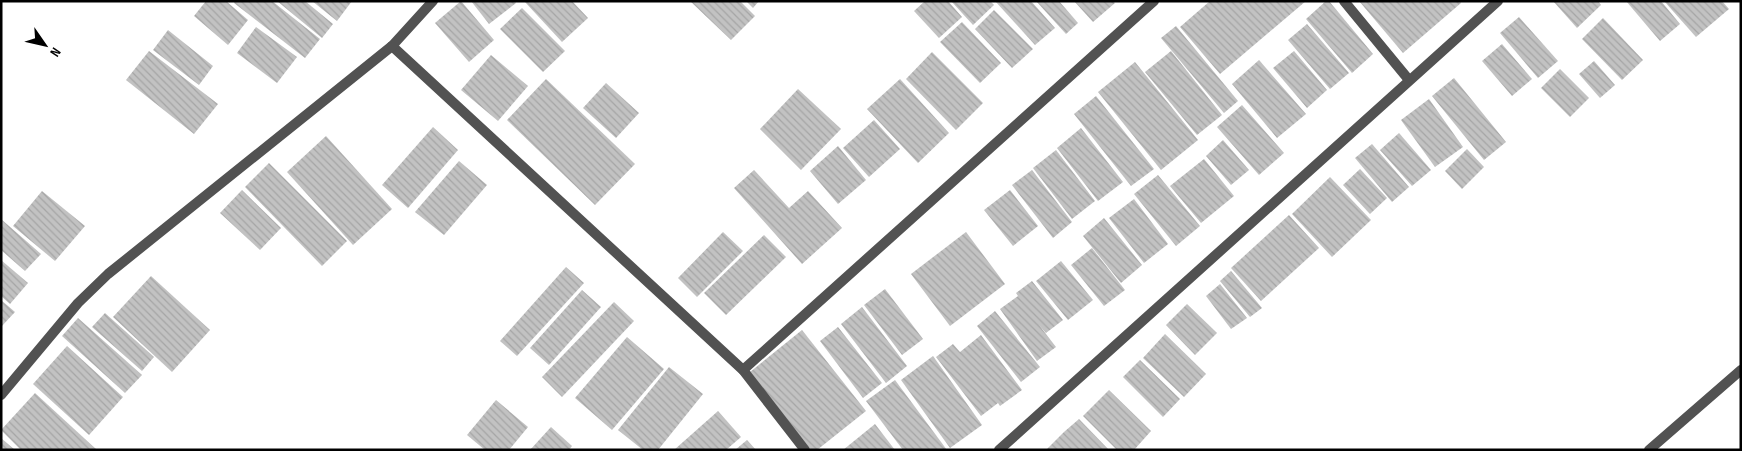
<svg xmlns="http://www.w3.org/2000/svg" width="1742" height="451" viewBox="0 0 1742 451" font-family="'Sofia Sans Condensed',sans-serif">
  <defs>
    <pattern id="building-back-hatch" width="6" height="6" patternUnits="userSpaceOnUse" patternTransform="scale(1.25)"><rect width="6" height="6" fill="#c2c2c2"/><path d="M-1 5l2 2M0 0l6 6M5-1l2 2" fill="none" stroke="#a5a5a5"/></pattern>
  </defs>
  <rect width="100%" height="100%" fill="#fff"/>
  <g fill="url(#building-back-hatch)">
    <polygon points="206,1 226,1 248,20 228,45 194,16"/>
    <polygon points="235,1 272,1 320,39 305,58 234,3"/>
    <polygon points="277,1 305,1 333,24 322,38"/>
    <polygon points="312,1 352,1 337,21"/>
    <polygon points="461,1 494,40 469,62 435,23"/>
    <polygon points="471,1 515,1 516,3 489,24"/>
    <polygon points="524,1 572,1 588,18 562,42"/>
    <polygon points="690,1 740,1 755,16 731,40"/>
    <polygon points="746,1 759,1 753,8"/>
    <polygon points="925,1 948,1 962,17 939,38 914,11"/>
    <polygon points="951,1 990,1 994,5 973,25"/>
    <polygon points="995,1 1031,1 1055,28 1035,45"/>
    <polygon points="1036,1 1059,1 1078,23 1066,34"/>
    <polygon points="1074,1 1113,1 1115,3 1093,22"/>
    <polygon points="1210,1 1306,1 1220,74 1180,27"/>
    <polygon points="1326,1 1329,1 1373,54 1352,73 1306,19"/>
    <polygon points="1359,1 1460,1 1461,3 1403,53"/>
    <polygon points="1553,1 1598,1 1601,5 1577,28"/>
    <polygon points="1626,1 1661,1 1680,24 1660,41"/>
    <polygon points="1664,1 1722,1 1729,9 1696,37"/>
    <polygon points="522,8 565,51 543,72 500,29"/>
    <polygon points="994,10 1033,49 1012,68 975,29"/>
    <polygon points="1519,17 1558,61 1538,78 1500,33"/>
    <polygon points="1603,18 1643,60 1622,80 1582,39"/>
    <polygon points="962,22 1001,63 980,83 940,42"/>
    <polygon points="1307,24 1349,73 1330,89 1288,40"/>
    <polygon points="1176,26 1238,101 1224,113 1161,38"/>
    <polygon points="256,27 297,57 277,83 237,53"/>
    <polygon points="168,30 213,66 199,85 153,50"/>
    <polygon points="1502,44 1532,79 1512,96 1482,61"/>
    <polygon points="149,51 218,104 194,134 126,80"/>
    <polygon points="1171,51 1222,115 1197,135 1145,72"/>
    <polygon points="1294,51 1327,90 1307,108 1273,68"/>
    <polygon points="932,52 983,103 956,130 906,79"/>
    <polygon points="491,55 528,86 498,121 461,90"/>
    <polygon points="1259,60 1306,114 1277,138 1232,84"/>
    <polygon points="1594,61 1615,85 1600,98 1579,74"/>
    <polygon points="1135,62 1198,140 1161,170 1098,92"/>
    <polygon points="1560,69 1589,98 1570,117 1541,88"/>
    <polygon points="1454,78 1506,142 1484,160 1432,96"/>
    <polygon points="546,79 635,164 595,205 507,120"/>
    <polygon points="900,79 949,133 918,163 867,109"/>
    <polygon points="606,83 639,113 616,138 583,108"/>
    <polygon points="798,89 841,129 801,170 760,129"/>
    <polygon points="1096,96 1154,169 1131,186 1074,114"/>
    <polygon points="1429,99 1463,147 1435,167 1401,120"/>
    <polygon points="1242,105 1284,153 1259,175 1217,127"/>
    <polygon points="874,120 900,149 869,177 843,148"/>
    <polygon points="433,127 458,150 408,208 382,185"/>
    <polygon points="1081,128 1123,182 1098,201 1057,148"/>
    <polygon points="1399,133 1431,170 1412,186 1380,150"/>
    <polygon points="326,136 392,209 353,245 287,172"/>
    <polygon points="1223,140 1249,170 1231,185 1206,156"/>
    <polygon points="1372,144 1409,187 1392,202 1355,158"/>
    <polygon points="838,146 866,180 838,204 810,171"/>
    <polygon points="1467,149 1484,167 1462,189 1445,171"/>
    <polygon points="1056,150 1095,201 1072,219 1033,168"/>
    <polygon points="1204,159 1234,196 1201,223 1170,186"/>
    <polygon points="459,161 487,185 444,235 415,212"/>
    <polygon points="269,163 347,241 322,266 245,187"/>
    <polygon points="1360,169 1387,198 1370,214 1343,185"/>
    <polygon points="754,170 789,208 808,191 842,228 802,264 734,188"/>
    <polygon points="1032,170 1072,222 1053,238 1012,185"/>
    <polygon points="1158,175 1200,226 1176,246 1134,194"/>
    <polygon points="1330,177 1371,220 1332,257 1292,214"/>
    <polygon points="242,190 281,228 260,250 220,213"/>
    <polygon points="1010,190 1038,226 1013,246 984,210"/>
    <polygon points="42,191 85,226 55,261 13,226"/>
    <polygon points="1134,199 1168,244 1144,263 1109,218"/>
    <polygon points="1289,215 1319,248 1261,301 1231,268"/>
    <polygon points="1104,218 1142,265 1121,283 1083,236"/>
    <polygon points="1,219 41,254 25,271 1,250"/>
    <polygon points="723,232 743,251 697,297 678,278"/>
    <polygon points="966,232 1005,284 950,326 911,274"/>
    <polygon points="764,235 786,257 726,315 704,293"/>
    <polygon points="1092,248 1125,290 1104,306 1071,265"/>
    <polygon points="1,260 28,283 10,304 1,296"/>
    <polygon points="1061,261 1093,300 1068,320 1036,281"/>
    <polygon points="566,267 584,283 517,356 500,341"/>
    <polygon points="1231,271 1262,308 1250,317 1220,281"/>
    <polygon points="151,276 210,330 172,372 113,317"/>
    <polygon points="1032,281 1063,320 1046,333 1039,325 1056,347 1037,361 1000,309 1018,296 1016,293"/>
    <polygon points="1220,284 1247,318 1231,329 1206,296"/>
    <polygon points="885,289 923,339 902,355 864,305"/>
    <polygon points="582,290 601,307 549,365 530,348"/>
    <polygon points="1,300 15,312 1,327"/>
    <polygon points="614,302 634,321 562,397 542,377"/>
    <polygon points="1187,304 1217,333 1195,355 1166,325"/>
    <polygon points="862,307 907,366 886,383 841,324"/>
    <polygon points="995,311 1040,367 1021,382 977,326"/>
    <polygon points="105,313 154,357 142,371 92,327"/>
    <polygon points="78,318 142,375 125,393 62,336"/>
    <polygon points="838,327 882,383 863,398 820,341"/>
    <polygon points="802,330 866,411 817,450 811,450 750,372"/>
    <polygon points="1165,334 1206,374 1184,397 1143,358"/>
    <polygon points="981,335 1022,390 1000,406 998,403 981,416 936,357 953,344 960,352"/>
    <polygon points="627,337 664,369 612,430 575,398"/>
    <polygon points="67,346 123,397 89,435 33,384"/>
    <polygon points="933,356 982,425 950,448 901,380"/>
    <polygon points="1140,360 1180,399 1163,417 1123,377"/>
    <polygon points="669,367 703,394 658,450 643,450 618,430"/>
    <polygon points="895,380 947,450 903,450 866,401"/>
    <polygon points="1109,390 1151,431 1134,450 1117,450 1083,416"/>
    <polygon points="35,393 97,450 21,450 1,430"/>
    <polygon points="496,400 528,427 509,450 485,450 467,435"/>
    <polygon points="718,411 741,437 726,450 674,450"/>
    <polygon points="1079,419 1109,450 1046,450 1064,432"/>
    <polygon points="875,424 895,450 843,450"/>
    <polygon points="551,427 572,446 569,450 530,450"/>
    <polygon points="1,438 15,450 1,450"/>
    <polygon points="747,440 756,450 735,450"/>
  </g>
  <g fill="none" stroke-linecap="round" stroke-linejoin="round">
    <g stroke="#525252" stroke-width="10">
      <polyline points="1344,1 1409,80"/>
      <polyline points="392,46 743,370 805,450"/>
      <polyline points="743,370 1154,1"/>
      <polyline points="1,395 78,303 108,274 392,46 433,1"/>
      <polyline points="999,450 1498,1"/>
      <polyline points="1649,450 1741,370"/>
    </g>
  </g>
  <rect width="1742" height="451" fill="none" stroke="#000000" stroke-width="5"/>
  <g transform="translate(45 45) rotate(124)" stroke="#ffffff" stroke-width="4" paint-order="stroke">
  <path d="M0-4L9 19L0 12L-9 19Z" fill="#000000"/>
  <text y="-8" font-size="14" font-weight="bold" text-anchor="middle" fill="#000000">N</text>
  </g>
</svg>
